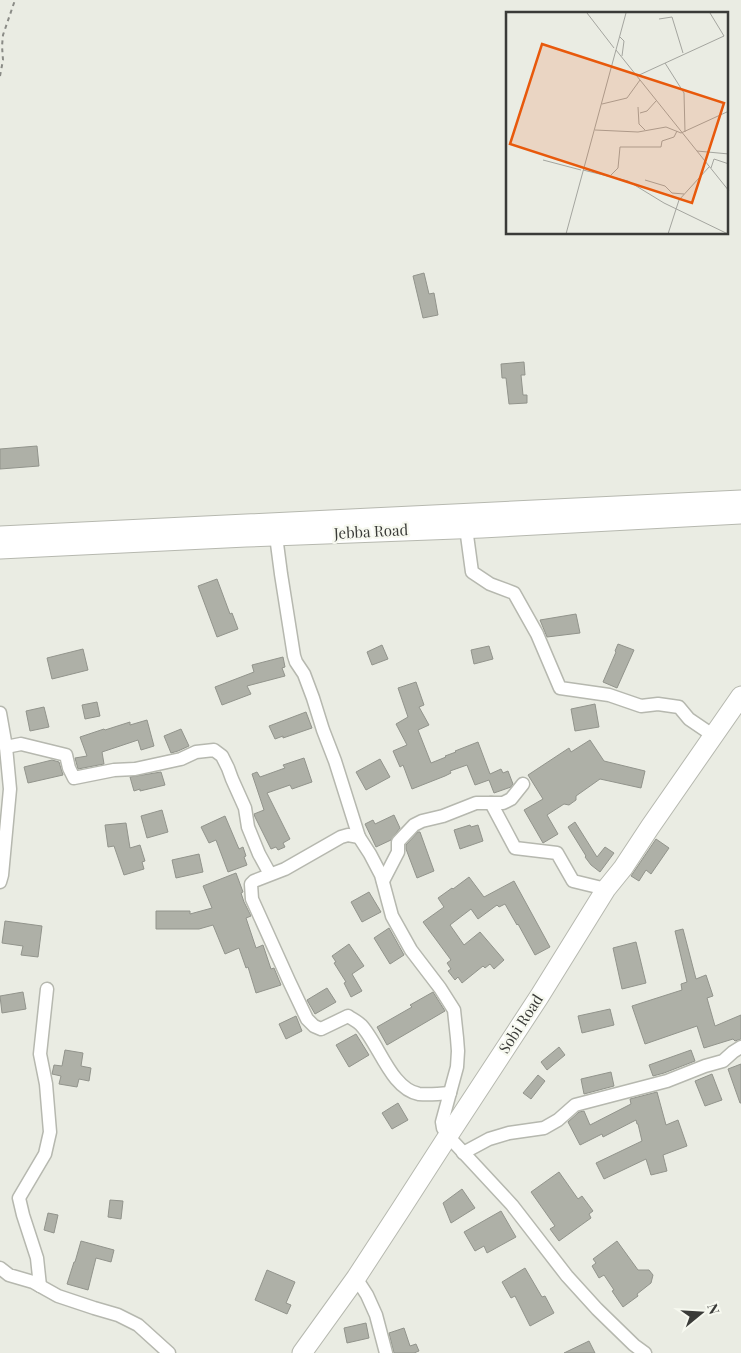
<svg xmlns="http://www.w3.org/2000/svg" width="741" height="1353" viewBox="0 0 741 1353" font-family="'Playfair Display',serif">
  <rect width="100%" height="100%" fill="#eaece3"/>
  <g fill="#aeb0a7" stroke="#92948c">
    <polygon points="424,273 429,294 434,293 438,315 423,318 413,276"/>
    <polygon points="524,362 525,375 521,375 523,395 527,395 527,403 509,404 506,378 502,378 501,364"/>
    <polygon points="37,446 39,466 0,469 0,449"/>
    <polygon points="217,579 230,614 232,613 238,629 217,637 198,586"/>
    <polygon points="576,614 580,633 547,637 540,620"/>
    <polygon points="618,644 634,650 617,688 603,682 616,652 615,651"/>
    <polygon points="382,645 388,659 372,665 367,652"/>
    <polygon points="489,646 493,659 474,664 471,650"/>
    <polygon points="83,649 88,670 52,679 47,658"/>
    <polygon points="283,657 285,667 282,668 285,676 247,686 251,694 222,705 215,687 254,672 252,665"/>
    <polygon points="416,682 424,705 419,707 429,725 418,730 431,763 446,757 445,756 456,752 455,751 478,742 490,774 501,769 503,773 508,771 513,784 511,787 494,793 489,780 475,785 467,765 450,771 451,773 445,776 412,789 403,765 400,767 393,751 407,745 396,724 408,717 398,688"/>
    <polygon points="97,702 100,716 85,719 82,705"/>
    <polygon points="595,704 599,727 575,731 571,709"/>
    <polygon points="44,707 49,727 30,731 26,711"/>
    <polygon points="306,712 312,728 283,738 283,736 275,739 269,726"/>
    <polygon points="147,720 154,746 141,750 138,740 102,752 104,764 78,769 75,758 87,756 80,737 104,729 105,730 130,722 130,725"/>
    <polygon points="181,729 189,746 178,751 171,753 164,736"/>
    <polygon points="590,740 604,761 645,771 641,788 600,779 576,796 576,800 569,805 564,804 547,815 558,834 543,843 524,810 543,799 528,775 569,748 571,752"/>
    <polygon points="304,758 312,782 292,789 290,785 267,793 290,839 283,843 285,847 278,850 276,847 271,849 255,817 254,814 264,810 252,774 257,772 260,777 285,768 283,765"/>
    <polygon points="380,759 390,777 366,790 356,772"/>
    <polygon points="52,760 59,762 63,775 28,783 24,767"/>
    <polygon points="161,772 165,785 140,791 140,789 134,791 130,777"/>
    <polygon points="162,810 168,832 147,838 141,816"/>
    <polygon points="394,815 400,828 391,840 376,847 365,824 373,820 375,824"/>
    <polygon points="225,816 239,849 243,847 246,856 244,857 247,865 228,872 216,840 209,843 201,827"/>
    <polygon points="575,822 597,857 605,847 614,853 600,872 591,865 585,857 586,856 568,827"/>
    <polygon points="126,823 130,848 140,845 145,861 142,862 144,869 124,875 114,846 108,847 105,825"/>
    <polygon points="470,825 471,827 478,825 483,841 460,849 454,830"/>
    <polygon points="418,832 420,832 434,871 417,878 406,849 406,845"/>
    <polygon points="656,839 669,848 651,874 646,870 639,881 631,876"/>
    <polygon points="199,854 203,872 176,878 172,860"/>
    <polygon points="236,873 243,892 241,893 244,902 251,916 246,918 256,948 263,945 271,969 274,968 281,985 256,993 248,967 246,968 239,948 225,954 213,925 199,929 156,929 156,911 190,911 190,914 212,908 203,886"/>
    <polygon points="469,877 484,897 514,881 550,947 535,955 518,924 517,925 505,904 499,907 497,905 478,919 471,909 450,925 464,945 480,932 504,960 494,969 490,964 485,968 483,966 462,983 458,977 455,980 448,971 451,969 447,963 451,960 423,922 444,907 438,898 452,888 453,889"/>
    <polygon points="369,892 381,912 362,922 351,902"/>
    <polygon points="5,921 42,926 38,957 21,955 23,946 2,943"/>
    <polygon points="389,928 404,955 390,964 374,938"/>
    <polygon points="683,929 696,979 706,975 713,996 707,998 715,1026 741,1015 741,1039 735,1041 733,1039 704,1048 697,1026 645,1044 632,1006 682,990 681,984 687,982 675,931"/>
    <polygon points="636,942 646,983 622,989 613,948"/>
    <polygon points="349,944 364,966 352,974 362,991 351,997 344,983 346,982 334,963 336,962 332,956"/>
    <polygon points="327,988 336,1002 315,1014 307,1000"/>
    <polygon points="23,992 26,1009 2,1013 0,996"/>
    <polygon points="433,992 445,1011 387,1045 377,1027 412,1007 410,1005"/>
    <polygon points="610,1009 614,1025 582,1033 578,1016"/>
    <polygon points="296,1016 302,1031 286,1039 279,1024"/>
    <polygon points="356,1034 369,1055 349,1067 336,1045"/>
    <polygon points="559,1047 565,1055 547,1070 541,1062"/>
    <polygon points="65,1050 83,1053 81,1066 91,1068 89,1081 79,1079 77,1087 59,1084 61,1076 52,1074 54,1065 62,1066"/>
    <polygon points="691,1050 695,1061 664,1073 653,1076 649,1065"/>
    <polygon points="741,1064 741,1103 740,1103 728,1069"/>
    <polygon points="611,1072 614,1086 584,1094 581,1079"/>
    <polygon points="712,1074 722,1100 705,1106 695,1081"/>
    <polygon points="538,1075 545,1081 531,1099 523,1093"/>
    <polygon points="657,1092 666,1125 678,1120 687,1146 663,1155 667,1171 651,1175 646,1159 604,1179 596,1163 642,1141 638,1124 637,1124 636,1120 603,1137 602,1134 580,1145 568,1122 579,1112 584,1111 590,1125 631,1104 630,1099"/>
    <polygon points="398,1103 408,1120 392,1129 382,1113"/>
    <polygon points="559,1172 578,1199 582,1196 593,1211 589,1214 591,1218 559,1241 550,1229 555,1226 531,1192"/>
    <polygon points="462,1189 475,1208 451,1223 443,1203"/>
    <polygon points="110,1200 123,1201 121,1219 108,1217"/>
    <polygon points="501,1211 516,1237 487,1253 484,1246 475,1251 464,1232"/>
    <polygon points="48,1213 58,1215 54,1233 44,1230"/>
    <polygon points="81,1241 114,1250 111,1262 96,1258 88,1290 67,1284 74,1262 75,1262"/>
    <polygon points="617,1241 638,1270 649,1270 653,1275 651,1283 637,1294 638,1296 623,1307 612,1291 614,1290 604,1275 599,1278 592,1266 596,1263 593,1259"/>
    <polygon points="525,1268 542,1297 545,1296 554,1313 530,1326 515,1296 511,1298 502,1282"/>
    <polygon points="267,1270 295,1282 286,1303 291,1305 287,1314 255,1300"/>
    <polygon points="366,1323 369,1338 347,1343 344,1328"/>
    <polygon points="404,1328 410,1346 416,1344 419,1351 414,1353 394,1353 389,1333"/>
    <polygon points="589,1341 595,1353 564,1353"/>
  </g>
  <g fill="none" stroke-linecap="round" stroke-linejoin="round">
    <g stroke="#b6b8af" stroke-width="15">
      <g id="minor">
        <polyline points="466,528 472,572 490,584 514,593 537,634 560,688 609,695 641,706 658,704 679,707 689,719 714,736"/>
        <polyline points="276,536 281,574 294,656 296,662 304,674 313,698 323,730 335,761 359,837 370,854 381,875 392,916 411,950 440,988 454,1010 457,1038 458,1051 457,1067 442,1122 443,1128 448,1136 512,1205 567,1276 597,1309 634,1345 645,1353"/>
        <polyline points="0,713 6,747 10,789 2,875 0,882"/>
        <polyline points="6,747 21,744 66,755 69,768 74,778 114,770 135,769 181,759 196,752 214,750 222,756 228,768 232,779 245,808 248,827 259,854 270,874"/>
        <polyline points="491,803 515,848 557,853 573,881 606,889"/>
        <path d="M359 837 348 835 341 837 285 869 254 881 251 884 252 899 289 981 307 1019 314 1026 321 1029 348 1016C352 1019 357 1021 361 1025 379 1044 391 1089 419 1094 429 1095 440 1094 450 1093"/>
        <polyline points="383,881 398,852 398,842 414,825 422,821 443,816 476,803 503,803 511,799 523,784"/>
        <polyline points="463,1153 489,1139 509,1133 544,1128 558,1120 575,1105 667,1081 705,1066 723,1061 733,1052 741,1047"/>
        <polyline points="0,1268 9,1275 33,1282 58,1296 94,1308 118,1315 138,1325 169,1353"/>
        <polyline points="356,1278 367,1295 376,1315 386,1353"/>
        <polyline points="40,1286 37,1258 23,1215 19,1198 45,1154 50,1132 46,1084 40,1054 47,989"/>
      </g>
    </g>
    <g stroke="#b6b8af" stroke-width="21">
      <g id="highway">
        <polyline points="0,536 741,500"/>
        <polyline points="0,549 246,537 482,528 741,514"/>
        <polyline points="302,1353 356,1278 401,1209 448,1136 539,997 606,889 623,868 650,827 741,696"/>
      </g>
    </g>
    <polyline stroke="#8a8b86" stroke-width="2" stroke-dasharray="4 4" stroke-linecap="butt" points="0,76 3,60 2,46 3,35 15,0"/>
    <use href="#minor" stroke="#fff" stroke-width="12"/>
    <use href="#highway" stroke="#fff" stroke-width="19"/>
  </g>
  <g text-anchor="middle" stroke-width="4.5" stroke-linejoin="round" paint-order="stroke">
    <g font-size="15" fill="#3a3b38" stroke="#f7f9f0">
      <text transform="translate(371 532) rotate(-3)" y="5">Jebba Road</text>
      <text transform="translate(521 1024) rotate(-57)" y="5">Sobi Road</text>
    </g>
  </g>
  <g transform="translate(506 12)">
    <rect width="222" height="222" fill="#eaece3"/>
    <path fill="none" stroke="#a4a59f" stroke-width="1" d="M81 1 108 36M153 7 166 5 177 41M114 25 118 29 116 44M110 38 223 179M159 51 178 81 179 120M131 64 218 24 204 1M96 92 121 86 134 68M132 95 133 112 139 118M134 101 141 99 150 89M89 118 132 120 160 115 175 121 223 99M191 139 223 142M37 148 75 158M205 156 208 147 223 152M77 158 122 169 158 191 222 222M105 163 112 156 114 135H155L156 129 168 125 171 119M139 168 159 174 166 181 178 182M60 222 120 1M162 222 173 188 203 155"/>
    <path fill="#e8590c" fill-opacity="0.15" stroke="#e8590c" stroke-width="2.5" d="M36 32 218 91 186 191 4 132Z"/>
    <rect width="222" height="222" fill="none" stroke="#3a3b38" stroke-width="2.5"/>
  </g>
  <g transform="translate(701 1313) rotate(72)" stroke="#f7f9f0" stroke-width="4" paint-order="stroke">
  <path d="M0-4L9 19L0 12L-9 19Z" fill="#3a3b38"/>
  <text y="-8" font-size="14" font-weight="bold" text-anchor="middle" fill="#3a3b38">N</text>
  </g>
</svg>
